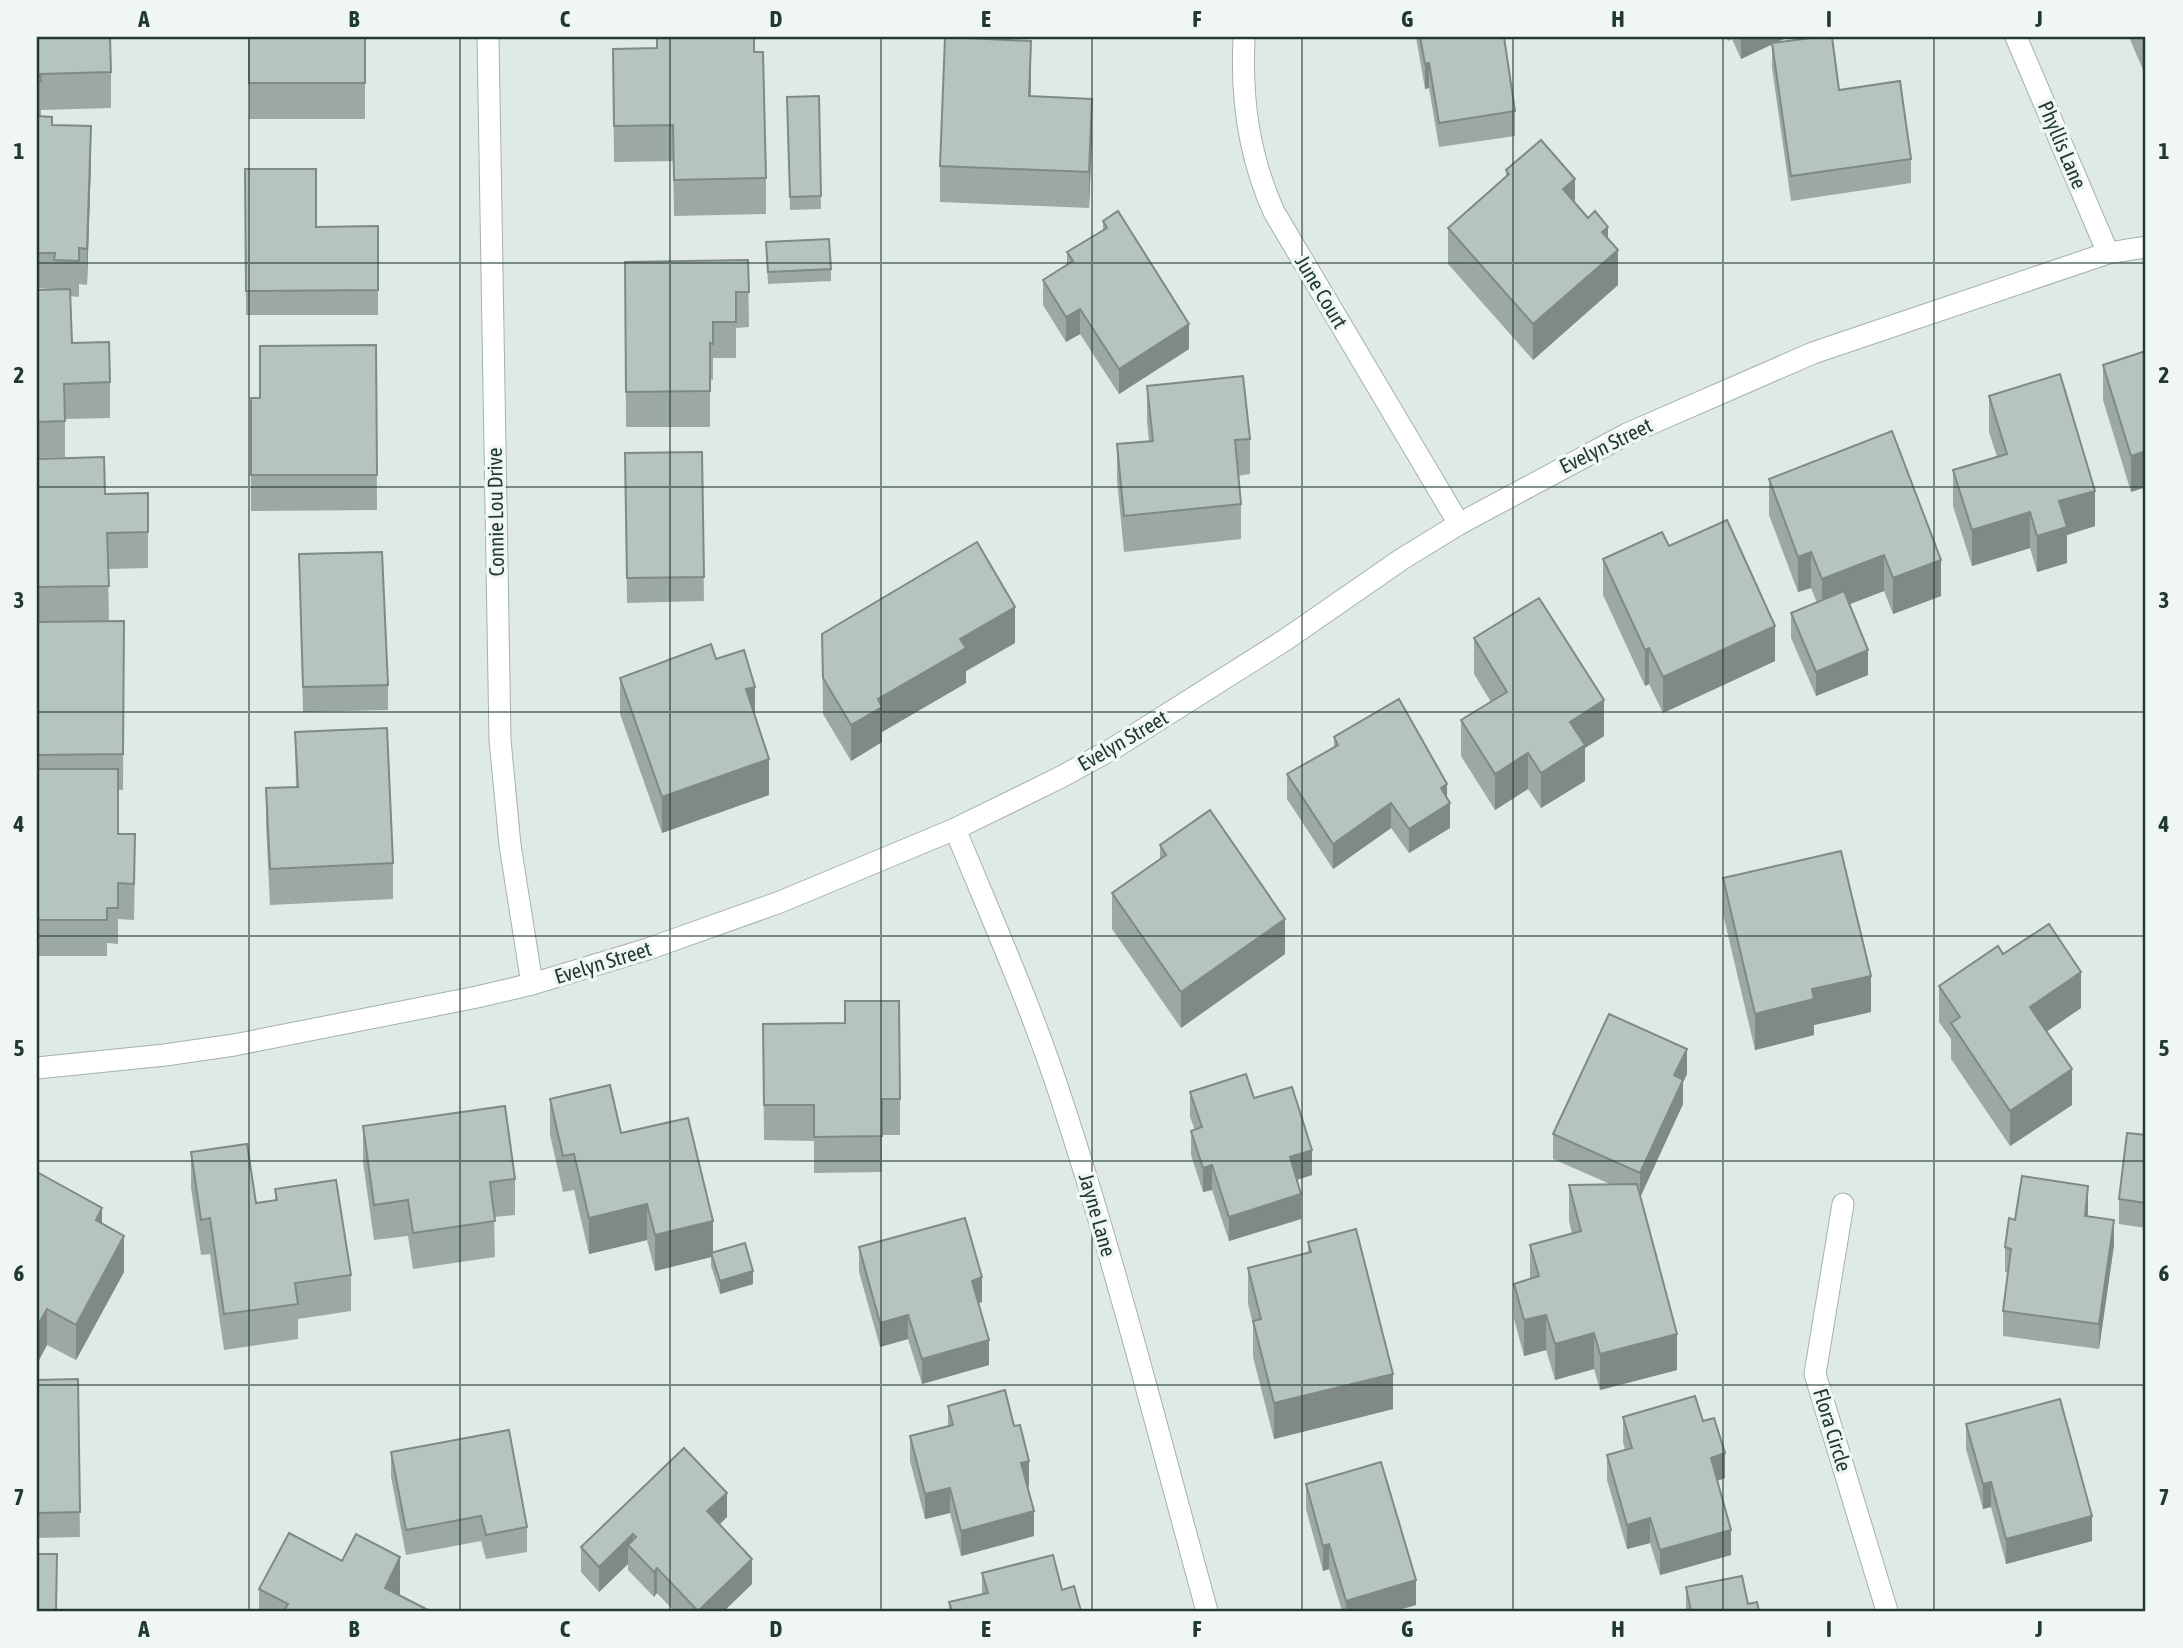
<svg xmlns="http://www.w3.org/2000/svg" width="2183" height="1648" viewBox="0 0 2183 1648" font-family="'Asap Condensed',sans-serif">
  <rect width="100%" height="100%" fill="#e0eae5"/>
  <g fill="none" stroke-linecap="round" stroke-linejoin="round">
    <g stroke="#a3b1ac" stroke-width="23">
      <g id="minor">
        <polyline points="488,37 500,740 510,845 532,984"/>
        <polyline points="2016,37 2108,253"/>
        <path d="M1244 40C1241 100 1249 157 1274 212L1459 524"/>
        <path d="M955 829C992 919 1032 1008 1062 1101 1117 1268 1160 1441 1207 1611"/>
        <polyline points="37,1068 165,1055 234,1045 477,997 532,984 648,949 780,902 955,829 1061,777 1114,748 1285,640 1402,559 1459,524 1627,434 1813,353 2108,253 2146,247"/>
        <polyline points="1843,1204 1815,1374 1887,1611"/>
      </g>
    </g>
    <use href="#minor" stroke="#fff" stroke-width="21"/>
  </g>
  <g fill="#9ca9a3">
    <polygon points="37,37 111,72 111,108 41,110 41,116 52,125 91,162 87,285 79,284 79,297 70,296 72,343 110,382 110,418 65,419 65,457 37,458 37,290 54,289 37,288"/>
    <rect x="249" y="37" width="116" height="82"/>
    <polygon points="1416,37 1504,37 1515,111 1515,136 1439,147 1429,88 1425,89"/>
    <polygon points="1726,37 1788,37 1775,43 1839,90 1911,159 1911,183 1791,201 1772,68 1772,44 1741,59 1732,39 1728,41"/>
    <polygon points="2129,37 2146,37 2146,77"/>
    <polygon points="613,49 754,52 766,178 766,214 674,216 673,161 614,162"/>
    <polygon points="1031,77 1031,96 1092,135 1089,208 940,202 940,166"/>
    <polygon points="819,96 821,209 790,210 787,97"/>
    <polygon points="245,169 316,227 378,226 378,315 246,315"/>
    <polygon points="1506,170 1608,238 1618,285 1533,360 1448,264 1448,228 1506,176"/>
    <polygon points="1103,221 1189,349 1119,394 1080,334 1066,342 1043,305 1043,280 1067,265 1067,252 1103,230"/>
    <polygon points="766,242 831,269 831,281 768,284"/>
    <polygon points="748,260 749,327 736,328 736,358 713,358 713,380 710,379 710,427 626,427 625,262"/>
    <polygon points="376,345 377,510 251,511 251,398 260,398"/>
    <polygon points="2146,351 2146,487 2131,492 2103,400 2103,365"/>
    <polygon points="1147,386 1250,439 1250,474 1238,476 1241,504 1241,539 1124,552 1117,480 1117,444 1149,441 1147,422"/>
    <polygon points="1989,396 2095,526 2067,535 2067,563 2037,572 2030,548 1972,566 1953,506 1953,470 1997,457 1989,432"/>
    <polygon points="1892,431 1941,596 1893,614 1884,591 1849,604 1868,675 1816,696 1791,638 1791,613 1817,603 1811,588 1798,592 1769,515 1769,479"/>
    <polygon points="702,452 704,601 627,603 625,453"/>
    <polygon points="37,459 105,494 148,532 148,568 108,569 109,621 124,621 123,790 118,790 118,834 135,870 134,920 118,919 118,944 107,943 107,956 37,956"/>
    <polygon points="299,554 388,685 388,710 303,712"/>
    <polygon points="1603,559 1775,661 1663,713 1649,684 1645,686 1603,595"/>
    <polygon points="822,634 1015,643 966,671 966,683 882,732 882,742 851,761 823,714"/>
    <polygon points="1474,638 1604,736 1585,748 1585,781 1541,808 1528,789 1495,810 1461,756 1461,720 1491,702 1474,674"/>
    <polygon points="716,659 755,718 769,795 662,833 620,714 620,678"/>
    <polygon points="295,732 393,863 393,899 270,905 266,824 266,788 296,787"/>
    <polygon points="1334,737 1447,799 1450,828 1409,853 1391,828 1333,869 1287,799 1287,774 1334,747"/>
    <polygon points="1160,845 1285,954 1181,1028 1112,929 1112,893 1160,860"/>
    <polygon points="1723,878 1871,1012 1814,1025 1814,1035 1755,1050 1723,914"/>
    <polygon points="2003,954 2081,1008 2047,1031 2072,1105 2010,1146 1951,1059 1951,1039 1939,1022 1939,986"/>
    <polygon points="763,1024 900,1099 900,1135 882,1135 882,1172 814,1173 814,1141 764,1140"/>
    <polygon points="1687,1074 1683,1082 1683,1104 1640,1196 1677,1370 1600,1390 1594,1369 1555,1380 1546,1350 1524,1356 1514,1319 1514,1284 1530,1279 1530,1245 1572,1234 1569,1221 1569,1185 1610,1184 1553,1159 1553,1134"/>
    <polygon points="1190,1092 1254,1098 1312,1175 1297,1180 1301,1219 1229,1241 1212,1190 1203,1192 1191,1155 1191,1131 1195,1130 1190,1117"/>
    <polygon points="550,1099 621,1133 713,1253 753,1284 720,1294 711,1266 711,1257 655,1271 647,1240 589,1254 574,1190 563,1192 550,1135"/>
    <polygon points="363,1126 515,1179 515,1215 494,1217 495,1257 413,1269 408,1236 374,1240 363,1162"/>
    <polygon points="2146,1135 2146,1228 2119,1224 2119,1199"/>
    <polygon points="191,1152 256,1203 275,1200 275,1189 351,1275 351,1311 298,1319 298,1339 224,1350 210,1254 201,1255 191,1188"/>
    <polygon points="37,1172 102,1224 124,1272 76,1360 47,1345 37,1363"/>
    <polygon points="2088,1211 2088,1217 2114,1245 2099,1349 2003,1336 2003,1311 2008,1273 2005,1272 2005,1247 2015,1220"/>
    <polygon points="1308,1242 1393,1409 1274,1439 1253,1357 1253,1324 1248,1304 1248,1268 1308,1253"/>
    <polygon points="859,1247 982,1302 978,1303 989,1365 922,1384 908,1339 880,1347 859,1272"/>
    <polygon points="78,1379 80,1537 37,1538 37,1380"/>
    <polygon points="948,1406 1029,1486 1028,1486 1034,1536 961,1556 950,1513 925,1519 910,1461 910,1436 948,1426"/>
    <polygon points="1623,1417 1703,1421 1725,1478 1717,1481 1731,1555 1660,1575 1650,1543 1627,1549 1607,1480 1607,1455 1625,1450 1623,1442"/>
    <polygon points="1966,1424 2092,1541 2006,1564 1991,1507 1983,1509 1966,1449"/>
    <polygon points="684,1448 727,1517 719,1525 752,1584 724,1611 674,1611 657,1593 654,1597 628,1570 628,1564 599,1592 581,1572 581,1547"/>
    <polygon points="391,1452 527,1527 527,1552 486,1559 481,1541 406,1555 391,1477"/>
    <polygon points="1306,1484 1416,1605 1395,1611 1342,1611 1329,1569 1323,1571 1306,1509"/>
    <polygon points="982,1573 1062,1590 1081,1611 949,1611 949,1602 982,1594"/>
    <polygon points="1686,1587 1748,1604 1759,1611 1686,1611"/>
    <polygon points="259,1589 400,1593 399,1595 430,1611 259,1611"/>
  </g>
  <g fill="#7f8985">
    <polygon points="1741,37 1788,37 1741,59"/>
    <polygon points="1031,41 1031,77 1029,132 1029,96"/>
    <polygon points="1429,63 1429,88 1425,89 1425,64"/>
    <polygon points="1092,99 1092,135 1089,208 1089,172"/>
    <polygon points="91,126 91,162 87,285 87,249"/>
    <polygon points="1575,179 1575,215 1563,189"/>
    <polygon points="1608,227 1608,258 1618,250 1618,285 1533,360 1533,324 1602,232"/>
    <polygon points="1080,309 1080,334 1066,342 1066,317"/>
    <polygon points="1189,324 1189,349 1119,394 1119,369"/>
    <polygon points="2146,451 2146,487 2131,492 2131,456"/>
    <polygon points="2095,491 2095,526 2067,535 2067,563 2037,572 2037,536 2059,501"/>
    <polygon points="2030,512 2030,548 1972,566 1972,530"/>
    <polygon points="1811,552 1811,588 1798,592 1798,557"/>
    <polygon points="1884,555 1884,591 1822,615 1822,579"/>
    <polygon points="1941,560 1941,596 1893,614 1893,578"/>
    <polygon points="1015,607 1015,643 966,671 966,683 882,732 882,742 851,761 851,725 878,699 960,639"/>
    <polygon points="1775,626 1775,661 1663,713 1663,677"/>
    <polygon points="1649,648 1649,684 1645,686 1645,650"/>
    <polygon points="1868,650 1868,675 1816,696 1816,672"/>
    <polygon points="755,687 755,723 746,689"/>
    <polygon points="1604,700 1604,736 1585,748 1585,781 1541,808 1541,773 1570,722"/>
    <polygon points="1528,753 1528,789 1495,810 1495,774"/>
    <polygon points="769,759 769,795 662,833 662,797"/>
    <polygon points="1447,784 1447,805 1450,803 1450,828 1409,853 1409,829 1441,788"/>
    <polygon points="1391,803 1391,828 1333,869 1333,844"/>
    <polygon points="1285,919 1285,954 1181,1028 1181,992"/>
    <polygon points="2081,972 2081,1008 2030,1043 2030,1007"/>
    <polygon points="1871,976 1871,1012 1814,1025 1814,1035 1755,1050 1755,1014 1812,989"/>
    <polygon points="1687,1049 1687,1074 1683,1082 1683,1104 1640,1198 1640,1173 1674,1075"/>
    <polygon points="2072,1069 2072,1105 2010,1146 2010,1111"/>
    <polygon points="1312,1150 1312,1175 1290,1182 1290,1157"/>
    <polygon points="1212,1165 1212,1190 1203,1192 1203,1168"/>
    <polygon points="2088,1186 2088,1211 2085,1241 2085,1216"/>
    <polygon points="1301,1194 1301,1219 1229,1241 1229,1217"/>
    <polygon points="647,1204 647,1240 589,1254 589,1218"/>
    <polygon points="102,1208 102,1244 96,1220"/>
    <polygon points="2114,1220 2114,1245 2099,1349 2099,1324"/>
    <polygon points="713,1221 713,1257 711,1253 711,1257 655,1271 655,1235"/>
    <polygon points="124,1236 124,1272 76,1360 76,1325"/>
    <polygon points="753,1271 753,1284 720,1294 720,1281"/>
    <polygon points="982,1277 982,1302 972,1305 972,1281"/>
    <polygon points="47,1309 47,1345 37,1364 37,1328"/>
    <polygon points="908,1315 908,1339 880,1347 880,1323"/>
    <polygon points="1546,1315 1546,1350 1524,1356 1524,1320"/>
    <polygon points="1594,1333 1594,1369 1555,1380 1555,1344"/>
    <polygon points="1677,1334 1677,1370 1600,1390 1600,1354"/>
    <polygon points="989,1340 989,1365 922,1384 922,1359"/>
    <polygon points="1393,1374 1393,1409 1274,1439 1274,1403"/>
    <polygon points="1725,1453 1725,1478 1711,1483 1711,1458"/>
    <polygon points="1029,1461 1029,1486 1021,1488 1021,1463"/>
    <polygon points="1991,1482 1991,1507 1983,1509 1983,1484"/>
    <polygon points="950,1488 950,1513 925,1519 925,1494"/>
    <polygon points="727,1493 727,1517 707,1536 707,1511"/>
    <polygon points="1034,1511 1034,1536 961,1556 961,1531"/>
    <polygon points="2092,1516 2092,1541 2006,1564 2006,1539"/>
    <polygon points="1650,1518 1650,1543 1627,1549 1627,1525"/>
    <polygon points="1731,1530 1731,1555 1660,1575 1660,1550"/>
    <polygon points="633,1534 633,1550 628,1545 628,1564 599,1592 599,1567"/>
    <polygon points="1329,1544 1329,1569 1323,1571 1323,1546"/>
    <polygon points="400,1557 400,1593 391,1611 385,1588"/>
    <polygon points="752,1559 752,1584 724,1611 698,1611"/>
    <polygon points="657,1568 657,1593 654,1597 654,1572"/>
    <polygon points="1416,1580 1416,1605 1395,1611 1346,1611 1346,1601"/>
  </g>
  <g fill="#b5c4be" stroke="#7f8985" stroke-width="2">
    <polygon points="37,37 110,37 111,72 40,74 41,81 37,82"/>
    <rect x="249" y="37" width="116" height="46"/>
    <polygon points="657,37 754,37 754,52 763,52 766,178 674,180 673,125 614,126 613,49 657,48"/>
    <polygon points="945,37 1031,41 1029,96 1092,99 1089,172 940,166"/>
    <polygon points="1420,37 1504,37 1515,111 1439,123 1429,63 1425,64"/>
    <polygon points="1819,37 1832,37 1839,90 1900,81 1911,159 1791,176 1772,43"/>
    <polygon points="819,96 821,196 790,197 787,97"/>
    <polygon points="37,116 52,117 52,125 91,126 87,249 79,248 79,261 54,260 55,253 37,253"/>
    <polygon points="1541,140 1575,179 1563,189 1588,218 1595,211 1608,227 1602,232 1618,250 1533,324 1448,228 1509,174 1506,170"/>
    <polygon points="245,169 316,169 316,227 378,226 378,290 246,291"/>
    <polygon points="1118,211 1189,324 1119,369 1080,309 1066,317 1043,280 1073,261 1067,252 1107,228 1103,221"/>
    <polygon points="829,239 831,269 768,272 766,242"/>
    <polygon points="748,260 749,292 736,292 736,322 713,322 713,344 710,343 710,391 626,392 625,262"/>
    <polygon points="70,289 72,343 109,342 110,382 64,384 65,421 37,422 37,290"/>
    <polygon points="376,345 377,475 251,475 251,398 260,398 260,346"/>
    <polygon points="2146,351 2146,451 2131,456 2103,365"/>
    <polygon points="2060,374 2095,491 2059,501 2067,527 2037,536 2030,512 1972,530 1953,470 2007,454 1989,396"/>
    <polygon points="1243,376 1250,439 1235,440 1241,504 1124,516 1117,444 1153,441 1147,386"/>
    <polygon points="1892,431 1941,560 1893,578 1884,555 1822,579 1811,552 1798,557 1769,479"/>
    <polygon points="702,452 704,577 627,578 625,453"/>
    <polygon points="104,457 105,494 148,493 148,532 107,533 109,586 37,587 37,459"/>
    <polygon points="1727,520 1775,626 1663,677 1649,648 1645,650 1603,559 1662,532 1669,546"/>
    <polygon points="977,542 1015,607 960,639 966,648 878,699 882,707 851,725 823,678 822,634"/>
    <polygon points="382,552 388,685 303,687 299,554"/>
    <polygon points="1844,591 1868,650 1816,672 1791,613"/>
    <polygon points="1539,598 1604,700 1570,722 1585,745 1541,773 1528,753 1495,774 1461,720 1507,692 1474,638"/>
    <polygon points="124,621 123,754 37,755 37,622"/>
    <polygon points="711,644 716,659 744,650 755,687 746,689 769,759 662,797 620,678"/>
    <polygon points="1399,699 1447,784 1441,788 1450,803 1409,829 1391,803 1333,844 1287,774 1338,745 1334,737"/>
    <polygon points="387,728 393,863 270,869 266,788 298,787 295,732"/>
    <polygon points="37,769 118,769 118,834 135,834 134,884 118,883 118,908 107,908 107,920 37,920"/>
    <polygon points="1210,810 1285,919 1181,992 1112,893 1166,855 1160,845"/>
    <polygon points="1841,851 1871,976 1812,989 1814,999 1755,1014 1723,878"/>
    <polygon points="2049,924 2081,972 2030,1007 2072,1069 2010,1111 1951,1023 1960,1017 1939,986 1998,946 2003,954"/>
    <polygon points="845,1001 899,1001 900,1099 882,1099 882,1136 814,1137 814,1105 764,1105 763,1024 845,1023"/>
    <polygon points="1609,1014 1687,1049 1674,1075 1683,1080 1640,1173 1553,1134"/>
    <polygon points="1246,1074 1254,1098 1292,1087 1312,1150 1290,1157 1301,1194 1229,1217 1212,1165 1203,1168 1191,1131 1202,1127 1190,1092"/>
    <polygon points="610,1085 621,1133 688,1118 713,1221 655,1235 647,1204 589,1218 574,1154 563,1156 550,1099"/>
    <polygon points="505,1106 515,1179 490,1182 495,1221 413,1233 408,1200 374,1205 363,1126"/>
    <polygon points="2127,1133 2146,1135 2146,1203 2119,1199"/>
    <polygon points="247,1144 256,1203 277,1200 275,1189 336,1180 351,1275 295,1283 298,1304 224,1314 210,1218 201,1220 191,1152"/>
    <polygon points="37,1172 102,1208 96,1220 124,1236 76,1325 47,1309 37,1327"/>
    <polygon points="2022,1176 2088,1186 2085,1216 2114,1220 2099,1324 2003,1311 2011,1249 2005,1247 2009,1218 2015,1220"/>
    <polygon points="1637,1184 1677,1334 1600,1354 1594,1333 1555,1344 1546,1315 1524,1320 1514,1284 1539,1276 1530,1245 1581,1231 1569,1185"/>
    <polygon points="965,1218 982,1277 972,1281 989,1340 922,1359 908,1315 880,1323 859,1247"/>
    <polygon points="1356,1229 1393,1374 1274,1403 1253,1321 1261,1319 1248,1268 1311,1252 1308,1242"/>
    <polygon points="745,1243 753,1271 720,1281 711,1253"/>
    <polygon points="78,1379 80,1512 37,1513 37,1380"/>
    <polygon points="1005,1390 1014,1426 1020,1425 1029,1461 1021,1463 1034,1511 961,1531 950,1488 925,1494 910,1436 953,1425 948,1406"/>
    <polygon points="1695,1396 1703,1421 1714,1418 1725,1453 1711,1458 1731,1530 1660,1550 1650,1518 1627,1525 1607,1455 1632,1448 1623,1417"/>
    <polygon points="2060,1399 2092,1516 2006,1539 1991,1482 1983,1484 1966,1424"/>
    <polygon points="509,1430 527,1527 486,1535 481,1516 406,1530 391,1452"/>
    <polygon points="684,1448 727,1493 707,1511 752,1559 698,1611 657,1568 654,1572 628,1545 636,1537 633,1534 599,1567 581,1547"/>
    <polygon points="1381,1462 1416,1580 1346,1601 1329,1544 1323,1546 1306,1484"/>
    <polygon points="289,1533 342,1561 356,1534 400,1557 385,1588 430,1611 284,1611 288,1604 259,1589"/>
    <polygon points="37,1554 57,1554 56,1611 37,1611"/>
    <polygon points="1053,1555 1062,1590 1074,1586 1081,1611 952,1611 949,1602 988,1593 982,1573"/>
    <polygon points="1742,1576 1748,1604 1757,1602 1759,1611 1691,1611 1686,1587"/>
  </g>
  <path fill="none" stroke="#213933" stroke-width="2" stroke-opacity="0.55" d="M249 37V1611M460 37V1611M670 37V1611M881 37V1611M1092 37V1611M1302 37V1611M1513 37V1611M1723 37V1611M1934 37V1611M37 263H2146M37 487H2146M37 712H2146M37 936H2146M37 1161H2146M37 1385H2146"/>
  <g text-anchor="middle" stroke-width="7" stroke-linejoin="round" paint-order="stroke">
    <g font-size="21" fill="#213933" stroke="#f0f7f3">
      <text transform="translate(2062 145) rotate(67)" y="7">Phyllis Lane</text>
      <text transform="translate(1321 292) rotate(59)" y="7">June Court</text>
      <text transform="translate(1606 446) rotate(-26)" y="7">Evelyn Street</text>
      <text transform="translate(496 512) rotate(-91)" y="7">Connie Lou Drive</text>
      <text transform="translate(1123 741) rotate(-30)" y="7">Evelyn Street</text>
      <text transform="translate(603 963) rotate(-17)" y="7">Evelyn Street</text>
      <text transform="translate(1097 1215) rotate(74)" y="7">Jayne Lane</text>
      <text transform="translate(1832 1430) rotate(73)" y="7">Flora Circle</text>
    </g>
  </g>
  <rect width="2183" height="1648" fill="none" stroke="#f0f7f3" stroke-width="77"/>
  <rect x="38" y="38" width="2106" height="1572" fill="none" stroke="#213933" stroke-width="2.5"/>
  <g font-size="23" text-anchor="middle" font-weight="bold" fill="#213933">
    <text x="144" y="27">A</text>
    <text x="354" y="27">B</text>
    <text x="565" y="27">C</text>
    <text x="776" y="27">D</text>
    <text x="986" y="27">E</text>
    <text x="1197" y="27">F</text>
    <text x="1407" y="27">G</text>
    <text x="1618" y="27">H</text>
    <text x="1829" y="27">I</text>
    <text x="2039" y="27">J</text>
    <text x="19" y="159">1</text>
    <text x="2164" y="159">1</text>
    <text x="19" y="383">2</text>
    <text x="2164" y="383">2</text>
    <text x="19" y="608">3</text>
    <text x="2164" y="608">3</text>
    <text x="19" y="832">4</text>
    <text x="2164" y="832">4</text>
    <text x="19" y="1056">5</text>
    <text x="2164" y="1056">5</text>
    <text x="19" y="1281">6</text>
    <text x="2164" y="1281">6</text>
    <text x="19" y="1505">7</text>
    <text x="2164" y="1505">7</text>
    <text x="144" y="1637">A</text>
    <text x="354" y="1637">B</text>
    <text x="565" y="1637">C</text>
    <text x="776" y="1637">D</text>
    <text x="986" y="1637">E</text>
    <text x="1197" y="1637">F</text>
    <text x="1407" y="1637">G</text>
    <text x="1618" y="1637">H</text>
    <text x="1829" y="1637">I</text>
    <text x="2039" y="1637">J</text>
  </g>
</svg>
